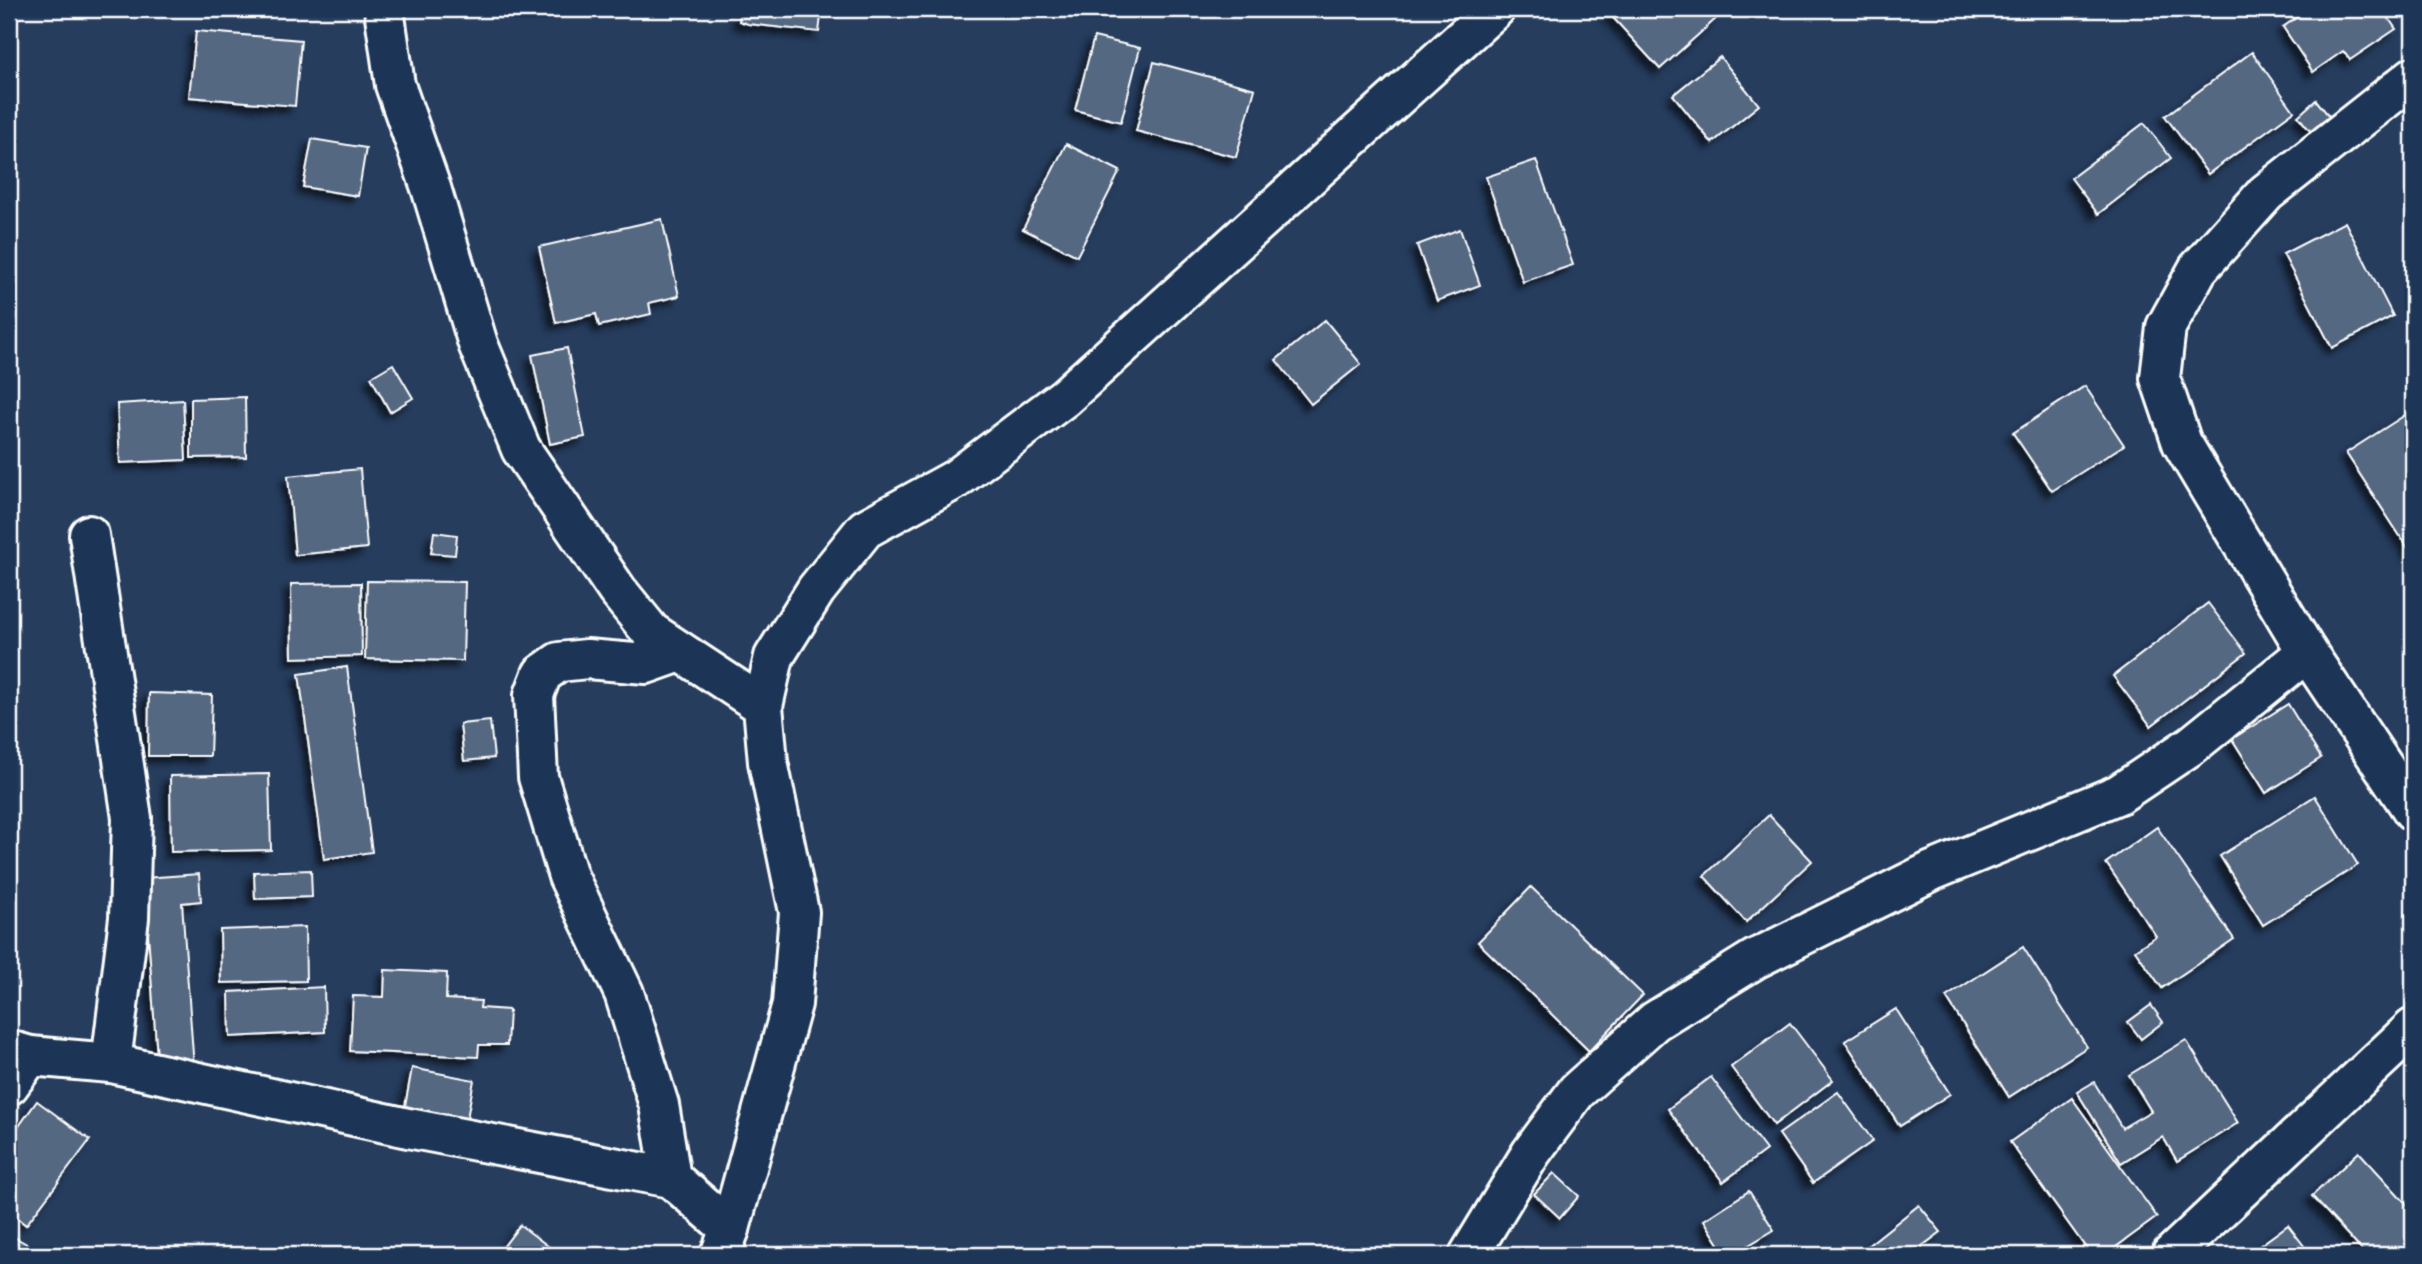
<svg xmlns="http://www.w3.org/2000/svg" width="2422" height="1264" viewBox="0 0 2422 1264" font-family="Itim,sans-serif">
  <defs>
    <filter id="shadow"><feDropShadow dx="-6" dy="6" stdDeviation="3.5" flood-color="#0009"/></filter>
  </defs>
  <rect width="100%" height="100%" fill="#263d5e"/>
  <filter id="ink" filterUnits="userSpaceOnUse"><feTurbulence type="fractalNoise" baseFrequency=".0143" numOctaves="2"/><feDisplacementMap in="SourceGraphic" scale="14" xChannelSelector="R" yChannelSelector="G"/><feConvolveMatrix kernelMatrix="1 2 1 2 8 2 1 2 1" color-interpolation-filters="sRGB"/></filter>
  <g filter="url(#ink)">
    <g fill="#556781" stroke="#fff" stroke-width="2" filter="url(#shadow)">
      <polygon points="741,9 822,9 819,32 748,24 739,21"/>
      <polygon points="1605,9 1710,9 1718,17 1660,69"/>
      <polygon points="2309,9 2382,9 2396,29 2350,60 2343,51 2313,72 2283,27"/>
      <polygon points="196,31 301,40 295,106 189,97"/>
      <polygon points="1094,37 1140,48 1121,122 1075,110"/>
      <polygon points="2252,52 2294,111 2208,174 2165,116"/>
      <polygon points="1720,57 1759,105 1712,143 1673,95"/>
      <polygon points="1154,62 1255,89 1236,157 1136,131"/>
      <polygon points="2316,100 2333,121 2315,137 2298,116"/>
      <polygon points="2144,123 2171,158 2098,214 2071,178"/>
      <polygon points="312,139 366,148 358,196 303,187"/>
      <polygon points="1066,144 1120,171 1077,256 1023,229"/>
      <polygon points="1536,160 1573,265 1523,282 1486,177"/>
      <polygon points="662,219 679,296 649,303 651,314 599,326 596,314 556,323 539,247"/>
      <polygon points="2345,222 2393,316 2332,348 2283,254"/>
      <polygon points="1460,229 1480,285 1437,301 1417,245"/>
      <polygon points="1325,320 1361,364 1311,404 1276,360"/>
      <polygon points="567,348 585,437 550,444 532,355"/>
      <polygon points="393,364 413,398 390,412 371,377"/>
      <polygon points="2085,386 2124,445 2052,491 2013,433"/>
      <polygon points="245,397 246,457 191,458 191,399"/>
      <polygon points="183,400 186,460 120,463 117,404"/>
      <polygon points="2413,410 2413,556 2346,453"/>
      <polygon points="360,469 367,548 295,555 288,476"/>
      <polygon points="434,532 457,535 455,555 431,553"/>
      <polygon points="367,581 465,582 463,661 365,659"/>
      <polygon points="361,583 362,656 292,658 291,584"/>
      <polygon points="2208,603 2246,653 2151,726 2113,676"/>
      <polygon points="347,667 372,852 324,859 299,674"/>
      <polygon points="149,693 212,695 210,756 148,756"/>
      <polygon points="2288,704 2321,758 2266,793 2232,739"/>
      <polygon points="490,721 494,758 464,761 460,724"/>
      <polygon points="269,774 271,850 171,852 170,776"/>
      <polygon points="2315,796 2358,865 2263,925 2220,856"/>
      <polygon points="1769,815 1812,861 1746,922 1704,876"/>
      <polygon points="2157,827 2234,939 2162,988 2135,950 2156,936 2106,863"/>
      <polygon points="311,870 312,897 255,899 254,872"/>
      <polygon points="199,874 201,901 182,903 194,1068 158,1071 144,878"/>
      <polygon points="1531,887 1643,995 1589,1051 1478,942"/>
      <polygon points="305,927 306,981 221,983 220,930"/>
      <polygon points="2023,947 2087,1047 2009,1097 1946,997"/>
      <polygon points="385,970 447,973 446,999 481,1001 480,1008 509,1010 507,1045 479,1045 478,1057 350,1051 353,996 384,997"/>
      <polygon points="324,987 325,1032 230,1037 229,992"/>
      <polygon points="2151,1005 2163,1022 2141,1039 2128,1022"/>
      <polygon points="1896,1009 1950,1094 1900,1126 1845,1041"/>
      <polygon points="1790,1023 1833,1080 1774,1125 1731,1067"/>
      <polygon points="2186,1040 2238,1123 2177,1161 2163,1137 2121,1163 2077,1092 2094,1082 2122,1128 2151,1111 2129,1075"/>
      <polygon points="412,1068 474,1080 466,1124 404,1112"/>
      <polygon points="1711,1077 1766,1150 1723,1182 1668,1109"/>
      <polygon points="1838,1092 1873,1141 1813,1183 1779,1134"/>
      <polygon points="2072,1098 2157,1217 2105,1255 2091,1255 2010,1142"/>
      <polygon points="37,1101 90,1140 26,1225 9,1212 9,1140"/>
      <polygon points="2359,1152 2413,1211 2413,1247 2404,1255 2366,1255 2312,1196"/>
      <polygon points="1554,1173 1579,1196 1560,1218 1534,1194"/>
      <polygon points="1749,1191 1774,1230 1732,1255 1726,1255 1704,1220"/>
      <polygon points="1919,1205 1941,1232 1921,1247 1927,1255 1856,1255"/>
      <polygon points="520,1225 560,1255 497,1255"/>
      <polygon points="2288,1225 2311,1255 2247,1255"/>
      <polygon points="9,1234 34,1248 29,1255 9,1255"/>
    </g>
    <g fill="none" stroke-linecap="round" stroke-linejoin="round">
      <g stroke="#fff" stroke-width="44">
        <g id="minor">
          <polyline points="384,9 395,85 431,188 478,344 521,449 617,590 651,632 763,706"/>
          <polyline points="2413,77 2266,193 2198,269 2166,327 2160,378 2182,443 2307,652 2413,811"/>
          <polyline points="89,535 132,818 129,918 111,1063"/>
          <polyline points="9,1050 30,1056 111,1063 408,1128 671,1178 730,1229"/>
          <polyline points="9,1085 30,1056"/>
          <polyline points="671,1178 659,1105 624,993 568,876 538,777 534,695 542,674 559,662 587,659 646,664 680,652"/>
          <polyline points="720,1255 730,1229 792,1004 799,912 768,762 763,706 774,657 816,590 865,529 956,479 1065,397 1495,9"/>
          <polyline points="1469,1255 1531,1153 1577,1091 1655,1021 1755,959 1932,871 2119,794 2192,745 2307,652"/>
          <polyline points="2171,1255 2413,1028"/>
        </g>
      </g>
      <use href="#minor" stroke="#1d3557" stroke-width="38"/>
    </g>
  </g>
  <rect width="2422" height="1264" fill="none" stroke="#1d3557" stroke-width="35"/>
  <rect x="18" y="18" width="2387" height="1229" fill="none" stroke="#fff" stroke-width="2.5" filter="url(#ink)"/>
</svg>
